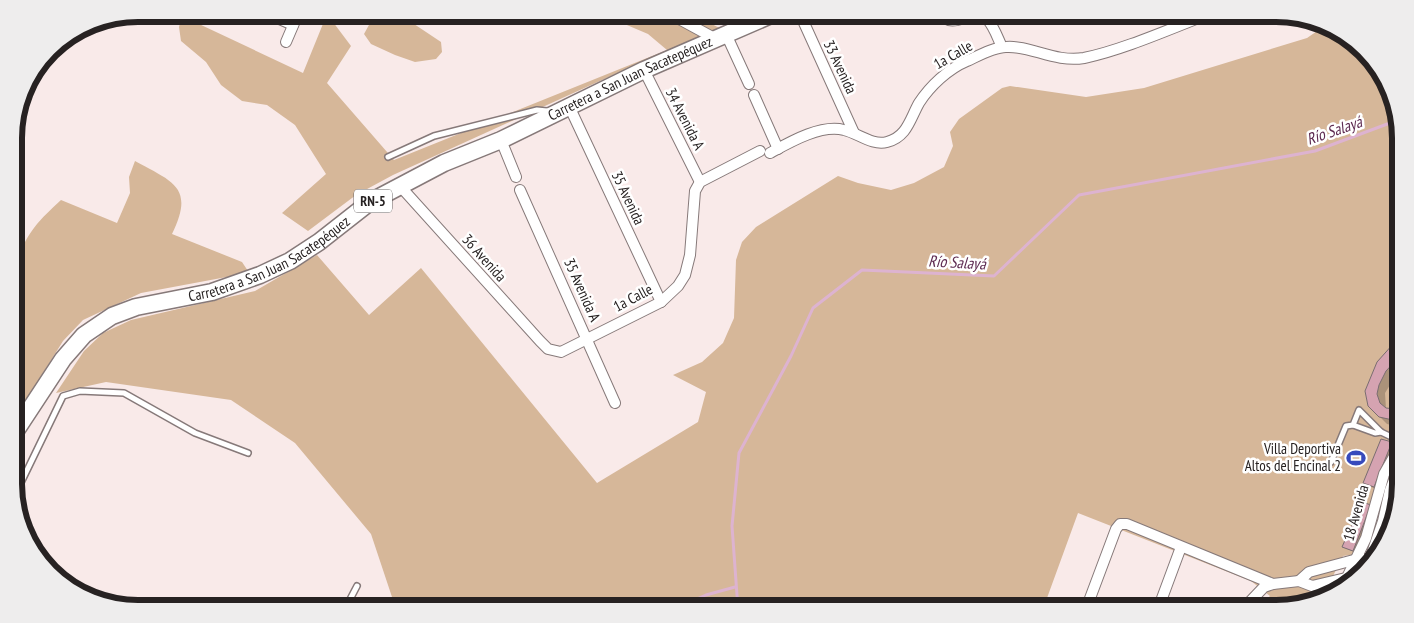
<svg xmlns="http://www.w3.org/2000/svg" width="1414" height="623" viewBox="0 0 1414 623" font-family="'PT Sans Narrow',sans-serif">
  <rect width="100%" height="100%" fill="#f9eae9"/>
  <g fill="#d6b799">
    <polygon points="327,14 351,46 327,83 394,160 667,50 648,34 601,14 712,14 701,18 721,29 668,50 393,175 356,195 308,231 282,213 326,174 295,125 267,105 242,101 221,85 206,62 181,41 179,27 182,16 303,73"/>
    <polygon points="375,14 407,14 405,18 441,42 442,52 436,59 415,62 395,55 371,44 364,34"/>
    <polygon points="1326,25 1374,62 1399,122 1400,440 1356,554 1343,556 1323,596 1284,609 1257,609 1270,596 1251,581 1078,513 1043,609 396,609 371,534 295,443 231,400 106,382 56,393 84,351 103,333 131,320 255,291 317,255 369,315 421,268 597,483 698,422 706,392 673,375 702,362 723,343 734,318 736,260 742,242 756,227 838,176 858,183 891,190 914,183 944,167 953,146 950,132 959,119 1002,88 1010,86 1086,97 1144,88 1307,38"/>
    <path d="M135 161C173 182 195 187 172 234L242 262 248 271 232 276 141 293 83 320 63 341 15 418 14 270C25 235 35 224 61 200L117 223 130 193 129 177Z"/>
  </g>
  <g fill="#0003">
    <polygon points="1400,350 1400,369 1385,393 1386,409 1395,410 1400,408 1400,427 1387,424 1369,406 1367,391 1378,363"/>
    <polygon points="1382,440 1394,447 1377,490 1364,483"/>
    <polygon points="1362,503 1374,509 1356,553 1343,547"/>
  </g>
  <g fill="none" stroke-linecap="round" stroke-linejoin="round">
    <g stroke="#ddb3d0" stroke-width="3">
      <polyline points="674,609 706,595 735,587"/>
      <polyline points="738,609 732,526 739,453 791,356 813,308 862,270 994,276 1079,195 1315,151 1398,120"/>
    </g>
  </g>
  <g fill="#d5a3b1" stroke="#7a6d71">
    <polygon points="1394,343 1400,350 1400,356 1386,371 1379,385 1377,394 1380,403 1386,408 1395,409 1400,407 1400,418 1393,420 1379,417 1368,406 1365,391 1377,362"/>
    <polygon points="1381,439 1392,442 1374,487 1363,483"/>
    <polygon points="1362,502 1371,505 1353,551 1342,547"/>
  </g>
  <g fill="none" stroke-linecap="round" stroke-linejoin="round">
    <g stroke="#867979" stroke-width="8">
      <g id="service">
        <polyline points="388,157 434,136 537,110 547,111"/>
        <polyline points="1353,425 1375,433 1381,432"/>
        <polyline points="1331,462 1346,426 1353,425 1359,410 1381,432 1400,441"/>
        <polyline points="15,495 63,396 80,391 124,393 195,433 248,453"/>
        <polyline points="345,609 357,586"/>
      </g>
    </g>
    <g stroke="#867979" stroke-width="12">
      <g id="minor">
        <polyline points="268,14 293,25"/>
        <polyline points="670,14 716,39"/>
        <polyline points="800,14 854,133"/>
        <path d="M941 14C954 32 973 6 987 19 994 26 998 39 1002 47"/>
        <polyline points="726,34 749,84"/>
        <polyline points="286,42 298,14"/>
        <polyline points="644,70 700,182"/>
        <polyline points="754,95 778,149"/>
        <polyline points="569,106 661,302"/>
        <polyline points="501,140 516,177"/>
        <path d="M770 153C790 142 821 124 844 130 858 133 872 146 887 142 907 137 910 119 919 103 930 86 948 69 967 61 978 56 994 47 1006 47 1030 45 1055 63 1084 58 1123 50 1172 28 1209 14"/>
        <polyline points="400,186 540,341 548,349 561,352 661,302 678,286 685,275 690,255 695,191 700,182 760,151"/>
        <polyline points="520,190 615,403"/>
        <polyline points="1371,556 1383,521 1390,490 1400,465"/>
        <polyline points="1299,581 1309,572 1361,558"/>
        <polyline points="1341,590 1366,538 1384,474 1400,446"/>
        <polyline points="877,609 878,609"/>
        <polyline points="1086,609 1116,529 1120,524 1127,524 1273,584"/>
        <polyline points="1158,609 1181,547"/>
        <polyline points="1243,609 1264,587 1273,584 1299,581 1312,586 1350,577"/>
      </g>
    </g>
    <g stroke="#867979" stroke-width="19">
      <g id="primary">
        <path id="s1" d="M15 432 63 359 84 335 112 316 136 307 212 292 260 275 290 261 319 242 370 202 444 163 501 140 644 70 773 14"/>
      </g>
    </g>
    <use href="#service" stroke="#fff" stroke-width="5"/>
    <use href="#minor" stroke="#fff" stroke-width="10"/>
    <use href="#primary" stroke="#fff" stroke-width="16"/>
  </g>
  <defs>
    <g id="stadium-bare" transform="scale(1.5)"><path d="M0-5a6.5 5 0 1 0 0 10a6.5 5 0 1 0 0-10ZM-3.5-1.8h7v3.6h-7Z" fill="#374abc" stroke="#fff" stroke-width="2.5" paint-order="stroke"/></g>
  </defs>
  <g fill-rule="evenodd">
    <use href="#stadium-bare" x="1356" y="458"/>
  </g>
  <g text-anchor="middle" stroke-width="5" stroke-linejoin="round" paint-order="stroke">
    <rect fill="#fff" stroke="#686464" stroke-width="1" x="354" y="189.5" width="38" height="23" rx="4"/>
    <g font-size="14" font-weight="bold" fill="#272222">
      <text x="373" y="206">RN-5</text>
    </g>
    <g font-size="15" fill="#272222" stroke="#fff">
      <text transform="translate(953 55) rotate(-30)" y="5">1a Calle</text>
      <text transform="translate(840 67) rotate(65)" y="5">33 Avenida</text>
      <text dy="5" stroke="none"><textPath href="#s1" startOffset="728">Carretera a San Juan Sacatepéquez</textPath></text>
      <text transform="translate(685 119) rotate(63)" y="5">34 Avenida A</text>
      <text transform="translate(628 198) rotate(65)" y="5">35 Avenida</text>
      <text dy="5" stroke="none"><textPath href="#s1" startOffset="322">Carretera a San Juan Sacatepéquez</textPath></text>
      <text transform="translate(484 258) rotate(48)" y="5">36 Avenida</text>
      <text transform="translate(582 290) rotate(66)" y="5">35 Avenida A</text>
      <text transform="translate(633 298) rotate(-28)" y="5">1a Calle</text>
      <text transform="translate(1356 513) rotate(-74)" y="5">18 Avenida</text>
    </g>
    <g font-size="15" fill="#272222" stroke="#fff" text-anchor="end">
      <text x="1341" y="454">Villa Deportiva<tspan x="1341" dy="17">Altos del Encinal 2</tspan></text>
    </g>
    <g font-size="16" font-style="italic" fill="#5d2a51" stroke="#fff">
      <text transform="translate(1334 130) rotate(-19)" y="6">Río Salayá</text>
      <text transform="translate(957 262) rotate(3)" y="6">Río Salayá</text>
    </g>
  </g>
  <path d="M0 0H1414V623H0ZM138 22H1276A116 116 0 0 1 1392 138V484A116 116 0 0 1 1276 600H138A116 116 0 0 1 22 484V138A116 116 0 0 1 138 22Z" fill="#eeeded" fill-rule="evenodd"/>
  <path fill="none" stroke="#272222" stroke-width="6" d="M138 22H1276A116 116 0 0 1 1392 138V484A116 116 0 0 1 1276 600H138A116 116 0 0 1 22 484V138A116 116 0 0 1 138 22Z"/>
</svg>
